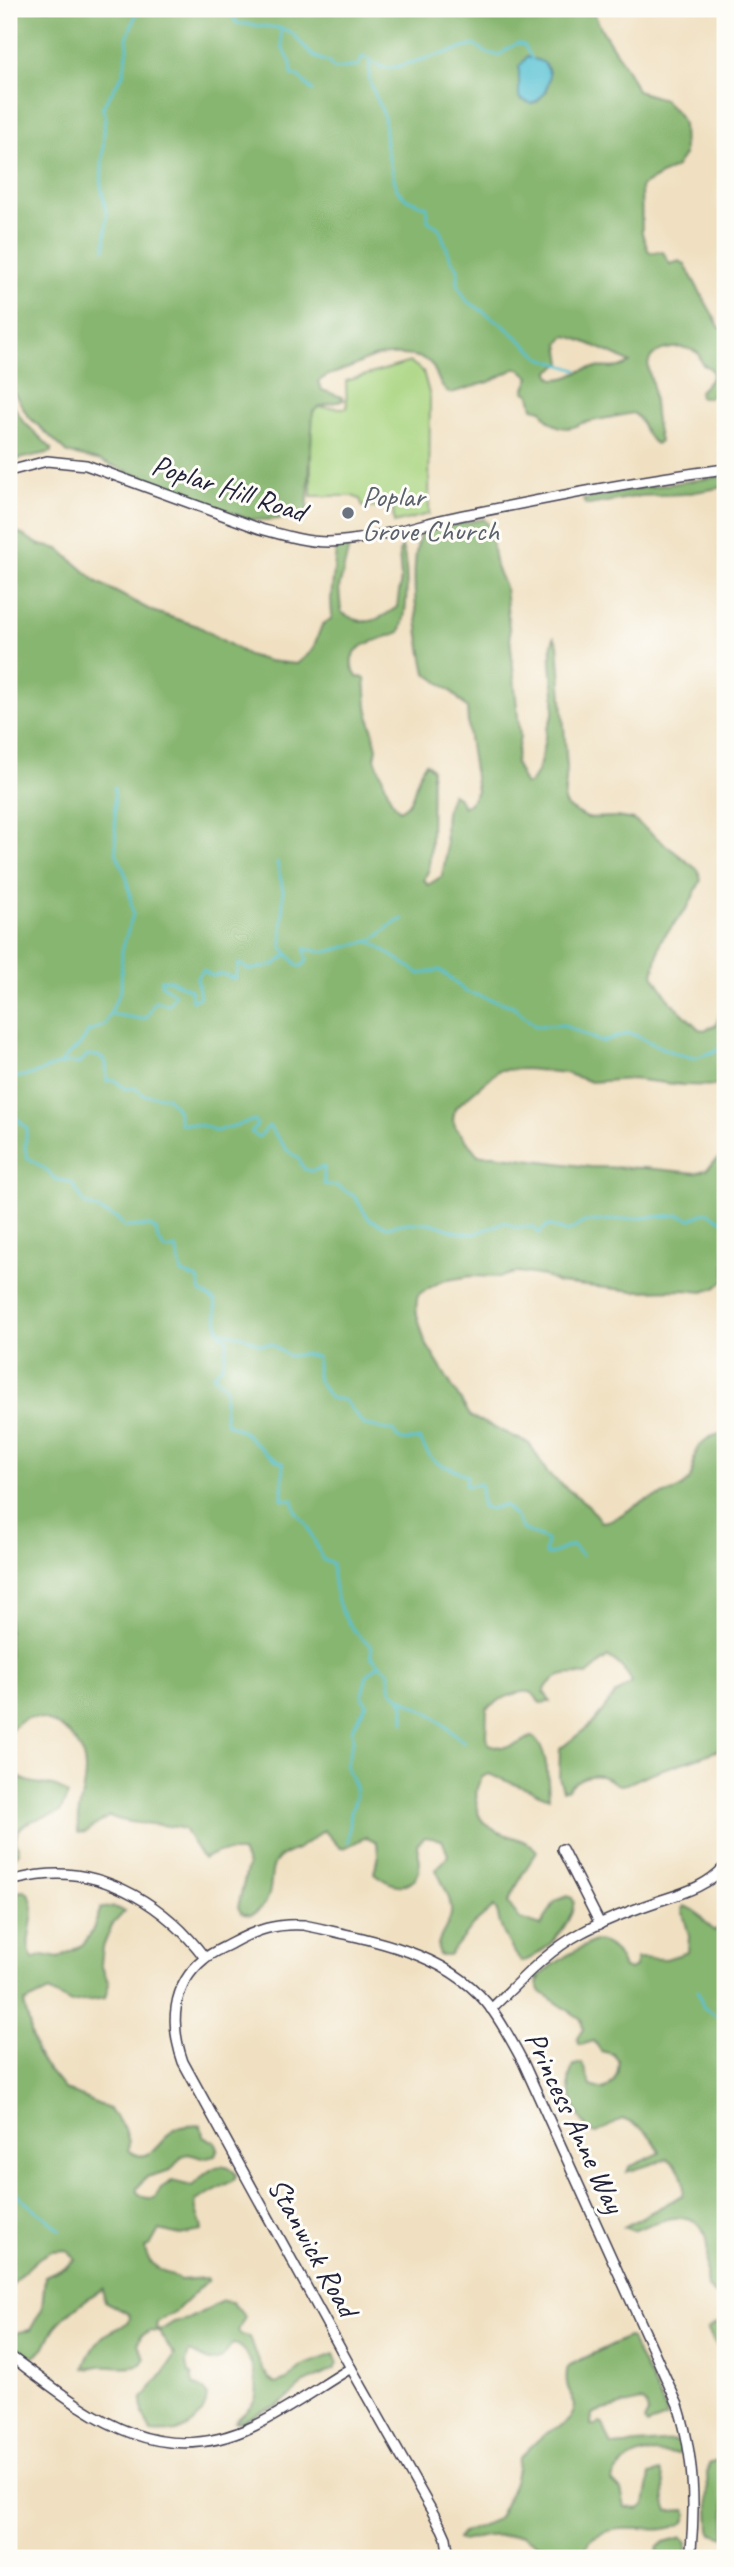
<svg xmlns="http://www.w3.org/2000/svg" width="734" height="2567" viewBox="0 0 734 2567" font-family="Caveat,sans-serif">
  <rect width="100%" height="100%" fill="#fdfcf7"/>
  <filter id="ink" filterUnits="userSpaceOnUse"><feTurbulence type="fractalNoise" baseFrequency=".0143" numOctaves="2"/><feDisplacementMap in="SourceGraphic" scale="14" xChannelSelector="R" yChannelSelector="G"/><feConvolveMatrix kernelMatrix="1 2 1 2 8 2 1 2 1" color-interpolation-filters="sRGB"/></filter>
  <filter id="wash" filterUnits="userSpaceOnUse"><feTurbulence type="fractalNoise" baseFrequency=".00686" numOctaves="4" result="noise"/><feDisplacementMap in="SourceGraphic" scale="28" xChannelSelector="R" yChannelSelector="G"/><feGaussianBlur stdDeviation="1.57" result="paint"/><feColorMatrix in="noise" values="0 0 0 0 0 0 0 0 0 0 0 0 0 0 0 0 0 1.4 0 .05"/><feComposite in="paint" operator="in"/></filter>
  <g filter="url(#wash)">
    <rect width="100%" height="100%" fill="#f0e0c1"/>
    <polygon fill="#aad582" stroke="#667c5e" stroke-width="2" points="410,362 423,371 430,397 429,514 394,523 393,508 363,507 360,499 352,496 311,496 311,407 347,408 346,381"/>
    <g fill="#87b670" stroke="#546c56" stroke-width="2" fill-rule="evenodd">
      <path d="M9 9H593C602 39 627 61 637 91L663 99 679 115 683 124 684 155 676 167 641 186 642 233 649 252H663L670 264 680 261 685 265 720 328 725 330V384L709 398 700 397 699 391 711 379 713 373 710 368 703 365 698 353C688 347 678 346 666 349 660 350 652 354 649 361 646 369 652 379 653 388 654 406 655 423 660 441L656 444C640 432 646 422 633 413L582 423C567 433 549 427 542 410L533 408 530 395 524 391 530 377 520 369H514L489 382 451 393C437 389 439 371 429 362 418 353 387 354 374 357 364 360 354 367 343 370 334 374 326 374 318 382L322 390 342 397 344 400 318 407 313 412 307 514 305 517C285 517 268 522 248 519L101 461 68 453 28 416 9 384ZM526 58 541 62 547 90 537 102 519 96ZM565 336C574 336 621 357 630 363 617 371 605 366 591 368 575 371 573 379 554 379L550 375V371L562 363 559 344Z"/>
      <polygon points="9,398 23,421 52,449 52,452 9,461"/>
      <polygon points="725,476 725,487 684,494 640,496 589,505 586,505 583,500 643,488"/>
      <path d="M484 519 489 526 496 567 505 587 520 737 515 763 525 784H529C543 769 542 747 547 728 550 721 554 715 554 707 556 684 546 659 554 637L558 644 567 768 564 802 567 807 587 818 616 817 634 820 698 870 701 880 688 907 661 940 653 975 670 1001 699 1029 704 1030 716 1025 725 1000V1086L683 1085 631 1079 591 1082 565 1073 526 1069 499 1070 455 1108 453 1120 456 1128 478 1155H494L590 1167 645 1168 696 1173 707 1169 720 1157 725 1164V1280L715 1288 703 1292 685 1290 635 1291 558 1283 544 1276 519 1272 500 1277 471 1276 442 1281 419 1294 417 1299 416 1311 425 1342 471 1417 530 1444 548 1474 588 1505 601 1522C618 1521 630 1507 645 1501 659 1494 680 1493 689 1480 693 1475 693 1469 693 1464 696 1444 706 1436 725 1433V1747C698 1760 669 1765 642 1777 636 1780 628 1785 621 1785 615 1785 612 1780 606 1778 592 1772 576 1778 567 1790H563L559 1777 560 1749 594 1722 615 1694 632 1683C630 1675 616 1660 608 1657L587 1675C570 1673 553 1673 544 1691L550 1702 540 1703C538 1701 535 1695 532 1693 522 1688 494 1701 487 1709L486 1736 489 1744C503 1751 520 1744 532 1736 548 1746 548 1781 549 1798L489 1774 482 1777C475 1789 476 1794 477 1808 481 1837 523 1833 537 1851L522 1875 508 1903 520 1919 541 1926 555 1901 568 1896 572 1898 574 1902C571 1927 544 1955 521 1962 514 1952 504 1937 500 1924 498 1917 499 1913 494 1907L473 1925 449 1955H439C433 1939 450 1928 451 1913 452 1899 442 1882 436 1870L448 1855 442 1840 425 1837 417 1844C417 1849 419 1855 420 1861 420 1865 419 1869 418 1873 409 1894 387 1884 374 1873L378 1855 377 1842 367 1837C357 1840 351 1847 340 1848L324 1830C315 1837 307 1843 297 1849 291 1852 283 1854 278 1859 266 1870 277 1894 260 1909 254 1915 249 1916 241 1913L238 1907 248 1865 242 1852H217L203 1859 184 1829C160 1822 130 1826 109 1816L86 1832 78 1833C74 1802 97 1772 76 1742 68 1731 59 1725 46 1720 27 1714 21 1718 9 1732V527L40 545 59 549 97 582 152 611 198 626 248 655 268 661 297 664 312 651 322 625 332 618 331 599 336 550 340 545 347 544 349 547 339 588 341 612C364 627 375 623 397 607L401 578 399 552 402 547C409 566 408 613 400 632 381 641 336 644 357 677L365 678 367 707 377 748 375 758 391 799 399 810C418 803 413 776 426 763L432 769 431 841 429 869 424 880 428 885 442 876C443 868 446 860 446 852 446 832 442 813 452 794L459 798 463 807 470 803 477 791 469 738 467 708 452 692 426 673C418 638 407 563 422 531Z"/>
      <path d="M9 1760C12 1765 14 1772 18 1776 32 1788 56 1780 68 1795L60 1812C46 1818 16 1819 16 1840 16 1844 19 1848 19 1852L9 1865Z"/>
      <path d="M26 1891C44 1909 19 1941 33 1959L42 1955 59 1958C67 1952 77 1949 83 1944 93 1935 96 1919 101 1908L113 1907 125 1911 112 1925 103 1947 101 1964 109 1984 105 1998 71 2003 49 1991 24 2003 36 2052 42 2062 64 2089 109 2109 125 2129 129 2142 128 2150C150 2168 161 2138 173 2130 180 2125 193 2126 201 2125L203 2136 215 2142 218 2149 215 2155 203 2158 188 2154 182 2156 171 2170 147 2177 136 2189C139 2198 147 2199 155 2198L161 2188 172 2181 192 2186C204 2175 220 2155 236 2174L235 2179 196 2201C193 2211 202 2220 202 2231L180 2235 159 2230 151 2244 145 2248C147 2268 166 2271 180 2280L206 2278 208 2280 176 2311 157 2322 156 2329 161 2330 174 2322 189 2319 222 2301 232 2302 245 2317 238 2331 241 2335 250 2337C255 2351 263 2376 275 2384L287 2380 302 2366 334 2354 338 2364 335 2369 303 2384 278 2406 262 2411 241 2422H235C240 2416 251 2409 254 2402 262 2387 250 2347 233 2344 227 2348 227 2353 222 2358 211 2368 199 2354 189 2352L186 2363 188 2373 191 2374 193 2384 205 2391 207 2396C204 2427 178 2435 151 2432L143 2414 142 2398C149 2392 172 2363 174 2355L159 2332 150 2331 141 2335 138 2344 145 2358 141 2364C122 2371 105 2361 88 2369L84 2368C87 2356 96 2342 106 2334 116 2328 123 2329 130 2318L129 2314 104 2301 103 2289C88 2297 58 2319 51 2334 45 2348 44 2350 30 2359L21 2358 9 2346V2334L30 2330 42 2309 45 2276 67 2266 75 2259 67 2250 51 2251 39 2258 19 2276 9 2290C9 2267 16 2241 9 2218V1892Z"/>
      <path d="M684 1906 694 1910 714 1931 725 1923V2301L715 2295 707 2286C704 2273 708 2260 707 2247 703 2200 660 2221 633 2231L624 2227 683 2195C686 2181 680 2164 667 2159L627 2172 629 2167 660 2153C654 2136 639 2125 622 2119L597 2133 588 2131C576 2110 561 2088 574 2065L582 2063 591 2086 603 2090C614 2085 620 2073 618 2060L613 2054 601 2051 594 2041 581 2045 578 2044 577 2038 583 2029 581 2019 541 1992 537 1984 540 1978 533 1980 566 1956 594 1941C611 1941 618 1954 624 1968L630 1970 635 1967 637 1958 666 1959 688 1952 689 1936 682 1909Z"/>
      <polygon points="725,2318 725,2348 717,2346 707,2329"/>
      <path d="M628 2337 631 2339 666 2411V2418L647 2425 644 2421 648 2413 646 2404 641 2401 596 2412 592 2414 591 2425 595 2426 600 2423 603 2424 612 2446 675 2441 681 2446 679 2454C657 2454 638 2448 621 2467 616 2472 613 2474 612 2481L621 2490 625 2507 639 2509 645 2505 650 2475 660 2472C668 2483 661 2499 668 2511L685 2510 688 2514 685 2522C654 2541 620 2515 589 2541L582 2558H570L566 2552 558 2547 536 2544 522 2535 486 2536 462 2541 457 2538 462 2533 497 2519C507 2500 517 2481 518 2459 527 2452 535 2441 544 2435 557 2425 573 2426 575 2404 568 2390 564 2381 568 2366Z"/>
      <polygon points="725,2457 725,2538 712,2534 710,2529 707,2473 709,2463"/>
      <polygon points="682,2537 687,2542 685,2558 659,2558 657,2548 664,2542"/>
    </g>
    <path fill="#58c2d4" stroke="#3d7288" stroke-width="2" d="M527 57C532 59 540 60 544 63 556 76 545 98 532 104L520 99 519 96V67Z"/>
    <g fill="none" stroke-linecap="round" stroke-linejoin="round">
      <g stroke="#58c2d4" stroke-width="2.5">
        <polyline points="231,9 236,23 280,28 291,32 313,56 328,62 334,69 358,66 363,56 383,68 395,67 475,45 487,53 499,55 517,43 524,45 532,59"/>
        <polyline points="280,28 283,49 291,63 292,75 298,76 313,91"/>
        <polyline points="370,60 369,80 384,116 386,148 397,190 407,199 427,207 428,221 439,228 451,259 458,269 458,285 466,300 503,325 541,358 577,370"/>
        <polyline points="105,249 107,216 101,185 105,114 102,108 123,74 128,48 127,38 138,9"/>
        <path d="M277 862 283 890 282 947 298 966H302L307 961 305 949 326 952 370 941C385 934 387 924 404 919"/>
        <polyline points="370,941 420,974 440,970 466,992 513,1006 535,1026 563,1025 601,1042 630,1033 673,1053 694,1058 725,1048"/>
        <polyline points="111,1014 142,1019 147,1017 155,1001 169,1005 175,994 161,984 161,980 170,980 191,990 192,1001 200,997 197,978 203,970 212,976 222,974 235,979 239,963 249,970 274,965 287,955"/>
        <path d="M60 1065C68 1049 79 1053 88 1032L105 1025 121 989 122 950 133 914 127 878 116 852 114 788"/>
        <path d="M9 1087C11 1084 13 1080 16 1078 21 1075 29 1076 34 1074 48 1069 63 1060 78 1064L87 1055 99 1056 106 1062 107 1081 115 1080 125 1089 135 1088 144 1095 167 1097 177 1109 180 1123 205 1126 216 1131 255 1120 257 1125 251 1132 259 1137 269 1126 287 1150 298 1158 304 1169 312 1171 324 1167V1184L337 1186 354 1196 369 1219 387 1227 406 1223H431L457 1232 474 1234 505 1222 514 1227H533L539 1233 548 1225 568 1232 584 1222 679 1215 691 1219 707 1212 725 1222"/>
        <path d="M9 1111 27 1128 25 1147 27 1157 48 1171 55 1179 72 1183 85 1204 118 1219 124 1227 150 1226 156 1230 158 1240 166 1250 176 1248 182 1273 198 1279 201 1292 215 1301 219 1331 228 1340 222 1366 213 1375 225 1386V1419L227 1424C252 1431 257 1453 283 1463L282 1499 293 1500 296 1512 307 1525 323 1560 332 1564C334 1599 341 1624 371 1646V1657L388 1671 391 1690 399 1697 431 1714 464 1742"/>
        <path d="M219 1331 243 1336 259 1344H271L288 1356 304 1354 317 1357V1378L330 1398 344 1400 364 1425C375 1425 382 1431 393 1430 398 1443 407 1441 420 1439 436 1473 441 1460 467 1476L466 1486 481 1484 482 1508 490 1509 504 1505 515 1516 522 1529 547 1540 545 1554 549 1555 572 1545 582 1556"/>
        <polyline points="401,1700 404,1705 404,1722"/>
        <polyline points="348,1842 351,1812 356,1798 355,1787 346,1766 353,1741 352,1729 367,1704 362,1695 367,1675 379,1665"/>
        <polyline points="698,1991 703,2007 725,2021"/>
        <polyline points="9,2176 20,2198 61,2230"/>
      </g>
    </g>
  </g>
  <g filter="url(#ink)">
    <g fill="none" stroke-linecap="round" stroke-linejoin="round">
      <g stroke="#413e4f" stroke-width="12">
        <g id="minor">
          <path d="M9 471 47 461 86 465 261 529C283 535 305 542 328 542 372 541 425 522 469 514 554 497 639 480 725 469"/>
          <polyline points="562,1849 600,1924"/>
          <path d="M9 1881C19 1879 30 1876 41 1875 106 1867 168 1908 205 1958"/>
          <path d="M491 2009C519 1982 547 1951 581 1933 603 1921 627 1912 650 1904 678 1894 705 1889 725 1866"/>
          <path d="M9 2355C85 2411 154 2474 254 2426 288 2410 319 2387 351 2368"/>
          <path d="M449 2558 446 2538 442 2529 351 2368 183 2062C170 2025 171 1986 204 1959 212 1952 223 1948 232 1943 256 1930 276 1923 304 1925 370 1940 450 1951 493 2011 504 2027 514 2045 523 2062L678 2405C694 2455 696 2506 690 2558"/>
        </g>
      </g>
      <use href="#minor" stroke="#fff" stroke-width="9"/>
    </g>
  </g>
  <circle fill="#6b7280" stroke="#fdfcf7" stroke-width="2.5" cx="348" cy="513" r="7"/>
  <g text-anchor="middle" stroke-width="6" stroke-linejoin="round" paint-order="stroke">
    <g font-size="30" fill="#22223b" stroke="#fdfcf7">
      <text transform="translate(229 488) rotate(18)" y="10">Poplar Hill Road</text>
      <text transform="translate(575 2122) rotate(65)" y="10">Princess Anne Way</text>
      <text transform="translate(313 2247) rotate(61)" y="10">Stanwick Road</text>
    </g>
    <g font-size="30" fill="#5b616d" stroke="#fdfcf7" text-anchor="start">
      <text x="362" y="506">Poplar<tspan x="362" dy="34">Grove Church</tspan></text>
    </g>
  </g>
  <rect width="734" height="2567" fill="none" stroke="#fdfcf7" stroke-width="35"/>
</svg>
